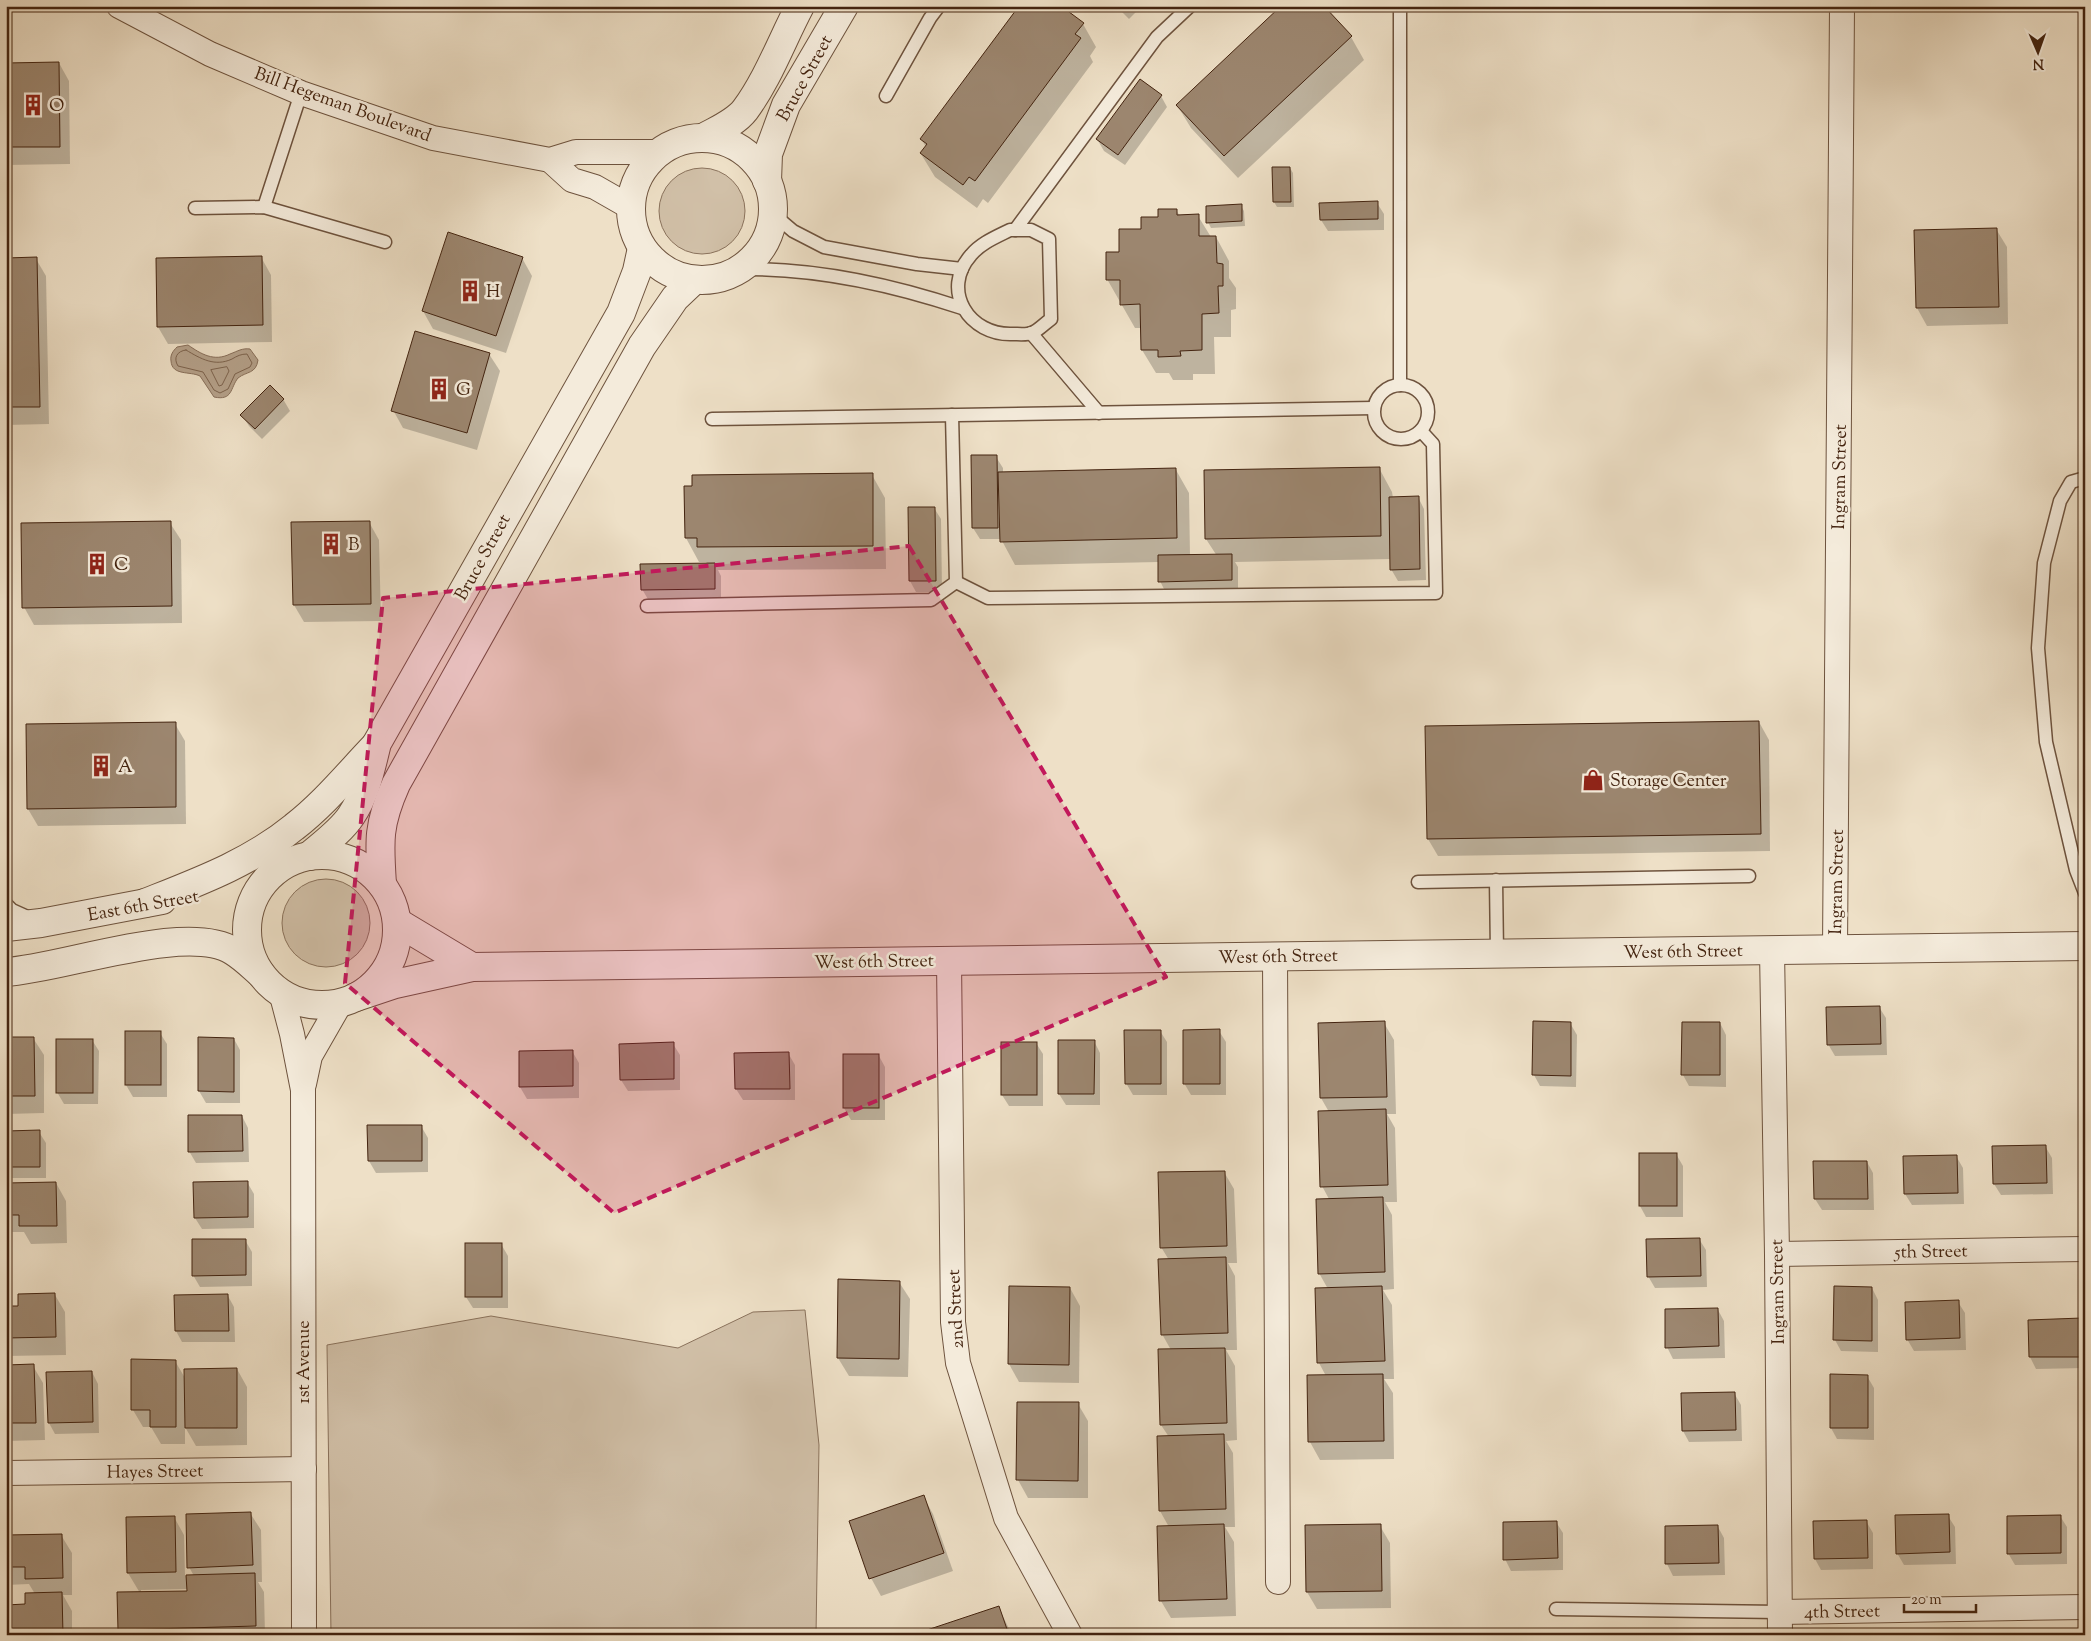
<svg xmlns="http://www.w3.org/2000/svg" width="2091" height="1641" viewBox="0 0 2091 1641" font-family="'Sorts Mill Goudy',serif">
  <rect width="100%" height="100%" fill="#eee0c7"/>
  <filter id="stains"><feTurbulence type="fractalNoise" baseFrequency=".004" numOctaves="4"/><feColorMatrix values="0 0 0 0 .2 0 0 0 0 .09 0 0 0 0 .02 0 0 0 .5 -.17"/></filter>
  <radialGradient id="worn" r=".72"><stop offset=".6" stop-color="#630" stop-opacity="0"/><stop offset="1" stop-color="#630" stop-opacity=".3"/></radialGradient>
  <g fill="#d1c0a8" stroke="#8a725c">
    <circle cx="702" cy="211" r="43"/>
    <circle cx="326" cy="923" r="44"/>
    <polygon points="805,1310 819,1445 816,1635 331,1635 327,1345 491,1316 678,1348 753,1312"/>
  </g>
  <path fill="#b4a089" stroke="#876e59" d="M188 345C201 354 214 362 230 354 238 351 242 348 250 349L258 360C256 374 247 371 238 378 230 388 233 401 214 397L200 376C190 371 172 376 171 361 170 355 173 351 177 347Z"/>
  <g fill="#0003" fill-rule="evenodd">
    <polygon points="1116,6 1142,6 1129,19"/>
    <polygon points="1083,24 1096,47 1090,56 1093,62 988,203 983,199 977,208 935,177 921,154 926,147 921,139"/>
    <polygon points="1351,37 1364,60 1238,178 1191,128 1177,105"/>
    <polygon points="59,63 69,81 70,164 6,165 6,64"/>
    <polygon points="1161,96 1167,107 1125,165 1104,151 1097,139"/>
    <polygon points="1290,168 1293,173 1294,207 1277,207 1274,202"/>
    <polygon points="1377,203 1384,214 1384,230 1328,231 1321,220"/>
    <polygon points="1241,206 1244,211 1245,226 1211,228 1208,222"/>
    <polygon points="1176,210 1180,216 1198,216 1211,237 1216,237 1229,261 1229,278 1236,288 1236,309 1231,310 1231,337 1214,337 1215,374 1193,374 1193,380 1173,380 1169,373 1156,373 1142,350 1142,328 1135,328 1107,279 1120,253 1142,230 1159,218"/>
    <polygon points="1996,229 2007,247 2008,324 1927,326 1917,308 1915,231"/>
    <polygon points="261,257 271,275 272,342 168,344 158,327"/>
    <polygon points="522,258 532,276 506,353 433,329 423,311"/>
    <polygon points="6,259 36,259 46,276 49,424 6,425"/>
    <polygon points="489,354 500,371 477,450 403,428 393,410"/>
    <polygon points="283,399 290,411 262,439 249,426 242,415"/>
    <polygon points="996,457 1003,468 1003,473 1176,470 1189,493 1190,556 1217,556 1206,539 1379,468 1392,492 1393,498 1418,497 1424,509 1426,580 1398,581 1391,569 1391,559 1235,562 1238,567 1238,592 1166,593 1160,581 1159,562 1015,565 1001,539 980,539 973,528"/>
    <polygon points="872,475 885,498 886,569 718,570 721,576 721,600 649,601 642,589 708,564 706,562 699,562 686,538 685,487"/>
    <polygon points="934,508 941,519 942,592 916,592 910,581"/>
    <polygon points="369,522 379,540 381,621 304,622 294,605"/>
    <polygon points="170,523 181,540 182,623 34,625 24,607"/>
    <polygon points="1759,722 1769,740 1770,851 1438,856 1428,839"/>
    <polygon points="175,724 185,741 186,824 38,826 28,809"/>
    <polygon points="1879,1007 1886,1018 1887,1055 1835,1056 1828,1044"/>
    <polygon points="1384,1023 1394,1040 1396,1114 1387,1114 1395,1128 1397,1202 1385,1202 1392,1215 1394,1289 1383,1290 1392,1305 1394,1379 1384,1379 1393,1393 1394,1459 1320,1460 1310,1442 1309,1377 1326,1376 1319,1363 1328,1289 1319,1273 1329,1199 1322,1186 1329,1112 1321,1098"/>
    <polygon points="1570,1023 1577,1035 1576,1087 1540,1086 1534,1075"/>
    <polygon points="1720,1023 1726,1035 1726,1087 1689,1086 1683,1075"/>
    <polygon points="1160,1031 1167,1042 1167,1095 1133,1095 1126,1083"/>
    <polygon points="1219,1031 1226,1042 1226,1095 1191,1095 1184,1083"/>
    <polygon points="126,1033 160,1033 167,1044 167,1097 133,1097 126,1085"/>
    <polygon points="6,1038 33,1038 44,1055 44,1113 6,1114"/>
    <polygon points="199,1039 234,1039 240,1050 240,1103 206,1103 199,1091"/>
    <polygon points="92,1040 99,1051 98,1104 64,1104 57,1092"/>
    <polygon points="1094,1041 1100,1053 1100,1105 1066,1105 1059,1094"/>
    <polygon points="1036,1043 1043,1054 1043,1106 1009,1106 1002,1095"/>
    <polygon points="673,1044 680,1055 680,1090 628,1091 621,1080"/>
    <polygon points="572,1051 579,1063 579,1098 527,1099 520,1087 520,1052"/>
    <polygon points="788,1053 795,1065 795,1100 743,1100 736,1089"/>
    <polygon points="844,1056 879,1056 885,1067 885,1120 851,1120 844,1108"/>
    <polygon points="242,1116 248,1128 249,1162 196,1163 189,1151"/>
    <polygon points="368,1126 421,1126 428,1138 428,1172 376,1173 369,1161"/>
    <polygon points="6,1132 39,1132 46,1143 46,1178 6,1178"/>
    <polygon points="2045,1146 2052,1158 2053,1194 2001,1195 1994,1184"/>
    <polygon points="1676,1154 1683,1166 1683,1217 1646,1217 1640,1206"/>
    <polygon points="1956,1156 1963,1168 1964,1204 1912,1205 1905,1194"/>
    <polygon points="1867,1162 1873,1173 1874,1210 1822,1210 1815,1199"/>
    <polygon points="1224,1172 1234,1189 1237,1263 1228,1263 1235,1276 1237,1350 1226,1350 1235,1366 1237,1440 1226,1441 1233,1453 1235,1527 1225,1527 1234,1542 1236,1616 1171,1618 1161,1601 1169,1527 1160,1511 1158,1437 1169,1437 1161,1425 1171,1350 1162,1334 1169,1260 1161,1247"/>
    <polygon points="247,1182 254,1194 254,1228 202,1229 195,1218"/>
    <polygon points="56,1183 66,1201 67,1243 31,1244 24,1232 6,1232 6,1184"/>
    <polygon points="1699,1239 1706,1250 1707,1287 1655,1288 1648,1276"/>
    <polygon points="245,1240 252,1252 252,1286 200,1287 193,1275"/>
    <polygon points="501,1244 508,1256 508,1308 473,1308 466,1297"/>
    <polygon points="899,1282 910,1299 908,1377 849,1376 838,1358"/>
    <polygon points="1010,1287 1070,1288 1080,1306 1079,1383 1019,1382 1009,1364"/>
    <polygon points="1872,1288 1878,1300 1878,1352 1841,1351 1835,1340"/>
    <polygon points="55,1295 65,1312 66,1355 6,1356 6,1307 19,1307"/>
    <polygon points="228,1296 234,1307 235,1342 182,1342 176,1331"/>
    <polygon points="1958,1302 1965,1313 1966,1350 1914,1351 1907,1339"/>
    <polygon points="1718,1310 1724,1321 1725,1358 1673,1359 1667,1347"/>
    <polygon points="2081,1320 2085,1326 2085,1368 2036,1369 2030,1357 2029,1321"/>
    <polygon points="175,1361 185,1378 237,1369 247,1387 247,1445 196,1446 185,1427 185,1444 161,1444 151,1427 143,1427 133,1410"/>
    <polygon points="33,1366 43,1383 45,1440 6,1441 6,1367"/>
    <polygon points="92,1372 98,1384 99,1433 55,1434 49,1423"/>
    <polygon points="1867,1376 1874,1388 1874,1440 1837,1439 1831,1428"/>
    <polygon points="1734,1393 1741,1405 1742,1441 1689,1442 1683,1431"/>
    <polygon points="1018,1403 1078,1404 1088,1421 1088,1498 1028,1498 1018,1480"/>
    <polygon points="923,1496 933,1514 953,1571 881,1596 871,1578"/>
    <path d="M250 1513 261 1530 262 1582H258L264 1592 265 1635H123L119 1629 140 1593 128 1573 174 1517 184 1535 185 1576H194L189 1567ZM188 1589V1592L141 1593V1590Z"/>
    <polygon points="1948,1516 1955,1527 1956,1564 1904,1565 1897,1553"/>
    <polygon points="2060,1516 2067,1527 2067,1564 2015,1565 2008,1553"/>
    <polygon points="1866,1521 1873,1533 1873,1569 1821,1570 1815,1559"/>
    <polygon points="1556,1522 1563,1533 1563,1570 1511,1571 1505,1559"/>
    <polygon points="1380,1526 1390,1543 1391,1608 1317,1609 1307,1592"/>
    <polygon points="1718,1527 1724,1538 1725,1575 1673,1576 1667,1564 1666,1528"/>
    <polygon points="61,1535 72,1553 72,1595 63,1595 72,1611 72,1635 6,1635 35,1594 29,1584 6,1585 6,1536"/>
    <polygon points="999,1608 1012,1635 927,1635"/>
  </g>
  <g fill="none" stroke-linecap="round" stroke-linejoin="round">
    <g stroke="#7c624c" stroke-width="1">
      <path d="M186 350C201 359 215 367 232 359 237 356 241 354 247 354L252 363 250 367 235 374 228 389 220 393 214 390 203 372 178 366C173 358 177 351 186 350Z"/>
      <polygon points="227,367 229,371 222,385 219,386 211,370"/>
    </g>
  </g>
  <g fill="#9c866f" stroke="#442410">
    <polygon points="1019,6 1061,6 1084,23 1075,34 1081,38 975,181 969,177 963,185 920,153 927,144 920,139"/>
    <polygon points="1281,6 1324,6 1352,36 1224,156 1176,105"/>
    <polygon points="59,62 60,147 6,147 6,63"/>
    <polygon points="1140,79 1162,95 1118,155 1096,139"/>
    <polygon points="1272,167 1290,167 1291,202 1273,202"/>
    <polygon points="1378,201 1378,219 1320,220 1319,203"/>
    <polygon points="1242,204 1242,221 1206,223 1206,206"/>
    <polygon points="1158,209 1177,209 1177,215 1199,214 1199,236 1216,236 1217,263 1223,264 1223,286 1218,286 1219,313 1202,314 1202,350 1180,351 1181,356 1158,357 1158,350 1141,350 1140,304 1120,305 1120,280 1106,280 1106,252 1119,252 1119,229 1141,229 1141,217 1158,217"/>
    <polygon points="1997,228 1999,307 1916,308 1914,230"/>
    <polygon points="448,232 523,257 496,336 422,311"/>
    <polygon points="262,256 263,325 157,327 156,258"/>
    <polygon points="37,257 40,407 6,407 6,258"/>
    <polygon points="415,331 490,353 467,433 391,411"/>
    <polygon points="270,385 284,399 255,429 240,415"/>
    <polygon points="971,455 997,455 998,528 972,528"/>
    <polygon points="1380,467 1381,536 1205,539 1204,470"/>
    <polygon points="1176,468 1177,538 1000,542 998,472"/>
    <polygon points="873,473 873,546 697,547 697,538 685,538 684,486 692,486 692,475"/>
    <polygon points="1419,496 1420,569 1390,570 1389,497"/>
    <polygon points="908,507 935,507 936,581 909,581"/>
    <polygon points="171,521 172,606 22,608 21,523"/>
    <polygon points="370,521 371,604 293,605 291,522"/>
    <polygon points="1232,554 1232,580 1158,582 1158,555"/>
    <polygon points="715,563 715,589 641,590 640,564"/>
    <polygon points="1759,721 1761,834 1427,839 1425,726"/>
    <polygon points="176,722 176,807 27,809 26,724"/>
    <polygon points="1880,1006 1881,1044 1827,1045 1826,1007"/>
    <polygon points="1385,1021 1387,1097 1320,1098 1318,1023"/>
    <polygon points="1533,1021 1571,1022 1571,1076 1532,1075"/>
    <polygon points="1682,1022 1720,1022 1720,1075 1681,1075"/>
    <polygon points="1220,1029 1220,1084 1183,1084 1183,1030"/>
    <polygon points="1124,1030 1161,1030 1161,1084 1125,1084"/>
    <rect x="125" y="1031" width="36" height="54"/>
    <polygon points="6,1037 34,1037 35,1096 6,1096"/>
    <polygon points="198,1037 234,1038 234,1092 198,1091"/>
    <rect x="56" y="1039" width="37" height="54"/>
    <polygon points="1058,1040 1095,1040 1094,1094 1058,1094"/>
    <polygon points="674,1042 674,1079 620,1080 619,1044"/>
    <rect x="1001" y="1042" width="36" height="53"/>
    <polygon points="573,1050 573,1086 519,1087 519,1051"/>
    <polygon points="789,1052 790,1089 735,1089 734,1053"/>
    <rect x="843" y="1054" width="36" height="54"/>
    <polygon points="1386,1109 1388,1185 1320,1187 1318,1111"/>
    <polygon points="188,1115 242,1115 243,1151 188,1152"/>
    <polygon points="367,1125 422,1125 422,1161 368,1161"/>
    <polygon points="40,1130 40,1167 6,1167 6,1131"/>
    <polygon points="2046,1145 2047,1183 1993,1184 1992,1146"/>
    <rect x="1639" y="1153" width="38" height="53"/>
    <polygon points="1957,1155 1958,1193 1904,1194 1903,1156"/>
    <polygon points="1813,1161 1867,1161 1868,1199 1814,1199"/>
    <polygon points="1225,1171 1227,1246 1160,1248 1158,1172"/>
    <polygon points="248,1181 248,1217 194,1218 193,1182"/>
    <polygon points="56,1182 57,1226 19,1226 19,1215 6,1215 6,1183"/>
    <polygon points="1383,1197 1385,1272 1318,1274 1316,1199"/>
    <polygon points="1700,1238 1701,1276 1647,1277 1646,1239"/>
    <polygon points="192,1239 246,1239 246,1275 192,1276"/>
    <rect x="465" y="1243" width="37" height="54"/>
    <polygon points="1226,1257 1228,1333 1161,1335 1158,1259"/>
    <polygon points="838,1279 900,1281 899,1359 837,1358"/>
    <polygon points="1009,1286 1070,1287 1069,1365 1008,1364"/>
    <polygon points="1382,1286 1385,1361 1317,1363 1315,1288"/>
    <polygon points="1834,1286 1872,1287 1872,1341 1833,1340"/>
    <polygon points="55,1293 56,1337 6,1338 6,1306 18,1306 18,1294"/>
    <polygon points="228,1294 229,1331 175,1331 174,1295"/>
    <polygon points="1959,1300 1960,1338 1906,1340 1905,1302"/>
    <polygon points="1718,1308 1719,1346 1665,1348 1665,1309"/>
    <polygon points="2082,1318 2083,1357 2029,1357 2028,1320"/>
    <polygon points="1225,1348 1227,1423 1160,1425 1158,1349"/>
    <polygon points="131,1359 176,1360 176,1427 150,1427 150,1410 131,1410"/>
    <polygon points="34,1364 36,1423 6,1423 6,1365"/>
    <polygon points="237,1368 237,1428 185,1428 184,1369"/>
    <polygon points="92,1371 93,1422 48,1423 46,1372"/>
    <polygon points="1383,1374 1384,1441 1308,1442 1307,1375"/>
    <polygon points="1830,1374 1868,1375 1868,1428 1830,1428"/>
    <polygon points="1735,1392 1736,1430 1682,1431 1681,1393"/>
    <polygon points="1017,1402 1079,1402 1078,1481 1016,1480"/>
    <polygon points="1224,1434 1226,1509 1159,1511 1157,1436"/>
    <polygon points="924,1495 944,1553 869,1579 849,1521"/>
    <polygon points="251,1512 253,1565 187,1568 186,1514"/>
    <polygon points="1949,1514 1950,1552 1896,1554 1895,1515"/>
    <polygon points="2061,1515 2061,1553 2007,1554 2007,1516"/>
    <polygon points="175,1516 176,1572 127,1573 126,1517"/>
    <polygon points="1867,1520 1868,1558 1814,1559 1813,1521"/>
    <polygon points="1557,1521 1558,1558 1503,1560 1503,1522"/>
    <polygon points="1224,1524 1227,1599 1159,1601 1157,1526"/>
    <polygon points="1381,1524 1382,1591 1306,1592 1305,1525"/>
    <polygon points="1718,1525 1719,1563 1665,1564 1665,1526"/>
    <polygon points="62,1534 63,1578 25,1579 25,1567 6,1567 6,1535"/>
    <polygon points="255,1573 256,1626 118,1630 117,1592 187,1591 186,1575"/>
    <polygon points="62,1592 63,1635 6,1635 6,1605 25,1604 25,1593"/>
    <polygon points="999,1606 1009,1635 925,1635 924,1631"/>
  </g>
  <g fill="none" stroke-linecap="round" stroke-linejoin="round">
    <g stroke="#6e533e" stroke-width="15">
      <g id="service">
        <polyline points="1400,6 1400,385"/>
        <polyline points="886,96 930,18 939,6"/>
        <polyline points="264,207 301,93"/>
        <polyline points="195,208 264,207 385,242"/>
        <polyline points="773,214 793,231 824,247 917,264 962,269"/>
        <path d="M1010 230H1031L1049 239 1051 319C1045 323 1039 330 1032 333 1027 335 1018 334 1013 334 969 336 940 290 971 255 981 243 996 237 1010 230Z"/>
        <polyline points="1015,230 1157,37 1190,6"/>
        <path d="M741 269C817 268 890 284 962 308"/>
        <polyline points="1031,333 1099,413"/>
        <circle cx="1401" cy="412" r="27"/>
        <polyline points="712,419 1374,408"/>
        <polyline points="2085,478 2071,482 2060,501 2044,563 2038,648 2046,742 2076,870 2085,893"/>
        <polyline points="956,582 988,598 1436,593 1433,444 1421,431"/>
        <polyline points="647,606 931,600 956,582 952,415"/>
        <polyline points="1496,880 1497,953"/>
        <polyline points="1418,882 1749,876"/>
        <polyline points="6,904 12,910 32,919"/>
        <polyline points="1556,1609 1780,1612"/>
      </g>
    </g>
    <g stroke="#6e533e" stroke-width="26">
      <g id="minor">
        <polyline points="119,6 210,54 301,93 433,138 550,160 576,152 659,152"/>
        <polyline points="550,160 572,180 595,187 630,207"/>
        <polyline points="1835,949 1842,6"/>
        <polyline points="1772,950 1777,1254 1780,1635"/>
        <polyline points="1275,956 1278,1582"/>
        <polyline points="949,960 953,1322 958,1363 1006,1518 1070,1635"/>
        <polyline points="281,992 292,1034 303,1090 304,1635"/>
        <polyline points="304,1084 310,1056 341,1002"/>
        <polyline points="1777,1254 2085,1249"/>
        <polyline points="6,1473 304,1469"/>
        <polyline points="1780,1612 2085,1607"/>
      </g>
    </g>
    <g stroke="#6e533e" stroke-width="30">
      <g id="tertiary">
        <circle cx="702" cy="209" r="71"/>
        <path d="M703 138C717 130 735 123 745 110 768 79 782 40 800 6"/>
        <polyline points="767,181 768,154 786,105 844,6"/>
        <circle cx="322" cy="930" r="75"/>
        <path d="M309 856C323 844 341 831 351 816 366 794 371 767 377 743L621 313 637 271 642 248"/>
        <path d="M382 884C379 841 378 824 396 784L642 346 675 298 694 280"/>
        <path d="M145 903C198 882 250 863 294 827 324 804 349 773 375 746"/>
        <polyline points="397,922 472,967"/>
        <polyline points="6,927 41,923 162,900"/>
        <path d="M6 972C61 969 187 922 233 951 243 957 251 965 260 973"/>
        <polyline points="356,997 395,984 472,967 2085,946"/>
      </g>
    </g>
    <use href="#service" stroke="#f4ebdb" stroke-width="12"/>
    <use href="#minor" stroke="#f4ebdb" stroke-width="24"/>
    <use href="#tertiary" stroke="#f4ebdb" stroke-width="28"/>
  </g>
  <path fill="#c2185b" fill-opacity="0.2" stroke="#c2185b" stroke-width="4" stroke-dasharray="10 6" stroke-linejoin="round" d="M909 546 1166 977 614 1213 345 983 383 598Z"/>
  <defs>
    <g id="building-bare" transform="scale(1.725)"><path d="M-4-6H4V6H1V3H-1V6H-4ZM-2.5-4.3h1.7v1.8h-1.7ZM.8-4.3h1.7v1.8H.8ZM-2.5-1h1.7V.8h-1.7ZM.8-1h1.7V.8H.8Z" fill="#8f2418" stroke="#f4ebdb" stroke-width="2.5" paint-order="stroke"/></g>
    <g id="shop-bare" transform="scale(1.725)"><path d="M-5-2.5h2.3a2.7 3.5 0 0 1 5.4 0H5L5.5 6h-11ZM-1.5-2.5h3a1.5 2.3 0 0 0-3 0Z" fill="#8f2418" stroke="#f4ebdb" stroke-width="2.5" paint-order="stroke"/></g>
  </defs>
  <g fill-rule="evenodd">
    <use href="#building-bare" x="33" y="105"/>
    <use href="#building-bare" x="470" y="291"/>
    <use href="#building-bare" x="439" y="389"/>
    <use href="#building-bare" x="331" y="544"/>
    <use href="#building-bare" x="97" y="564"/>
    <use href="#building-bare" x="101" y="766"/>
    <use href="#shop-bare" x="1593" y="780"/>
  </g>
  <g text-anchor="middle" stroke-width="5" stroke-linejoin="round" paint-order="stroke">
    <g font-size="18" fill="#442410" stroke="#f4ebdb">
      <text transform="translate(804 78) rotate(-61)" y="6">Bruce Street</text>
      <text transform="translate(343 104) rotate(20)" y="6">Bill Hegeman Boulevard</text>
      <text transform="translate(1839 477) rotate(-89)" y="6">Ingram Street</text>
      <text transform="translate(482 557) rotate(-61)" y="6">Bruce Street</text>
      <text transform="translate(1836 882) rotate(-89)" y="6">Ingram Street</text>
      <text transform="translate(143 905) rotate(-10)" y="6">East 6th Street</text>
      <text transform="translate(1683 951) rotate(-1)" y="6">West 6th Street</text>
      <text transform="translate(1278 956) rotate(-1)" y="6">West 6th Street</text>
      <text transform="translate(874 961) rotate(-1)" y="6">West 6th Street</text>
      <text transform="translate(1931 1251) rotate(-1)" y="6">5th Street</text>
      <text transform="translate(1777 1292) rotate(-91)" y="6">Ingram Street</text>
      <text transform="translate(955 1309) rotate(-93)" y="6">2nd Street</text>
      <text transform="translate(303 1362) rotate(-90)" y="6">1st Avenue</text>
      <text transform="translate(155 1471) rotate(-1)" y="6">Hayes Street</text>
      <text transform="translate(1842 1611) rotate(-1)" y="6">4th Street</text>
    </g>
    <g font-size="18" fill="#442410" stroke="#f4ebdb" text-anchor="start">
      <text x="49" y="111">O</text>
      <text x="486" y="297">H</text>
      <text x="456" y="395">G</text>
      <text x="348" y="550">B</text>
      <text x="114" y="570">C</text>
      <text x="118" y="772">A</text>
      <text x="1610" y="786">Storage Center</text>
    </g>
  </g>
  <rect width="2091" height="1641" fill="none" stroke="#eee0c7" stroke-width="25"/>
  <rect x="8" y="8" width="2076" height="1626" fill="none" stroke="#442410" stroke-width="2.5"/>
  <rect x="12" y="12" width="2066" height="1616" fill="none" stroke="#442410"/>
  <g transform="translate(2038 52) rotate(178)" stroke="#f4ebdb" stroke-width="4" paint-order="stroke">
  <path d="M0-4L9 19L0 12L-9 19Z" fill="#442410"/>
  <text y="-8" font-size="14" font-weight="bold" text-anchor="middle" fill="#442410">N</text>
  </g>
  <path d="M1904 1604v8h72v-8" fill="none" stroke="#442410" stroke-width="2.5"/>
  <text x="1911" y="1604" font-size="15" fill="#442410" stroke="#f4ebdb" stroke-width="4" paint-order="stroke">20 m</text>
  <rect width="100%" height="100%" filter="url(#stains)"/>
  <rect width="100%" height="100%" fill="url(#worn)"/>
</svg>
